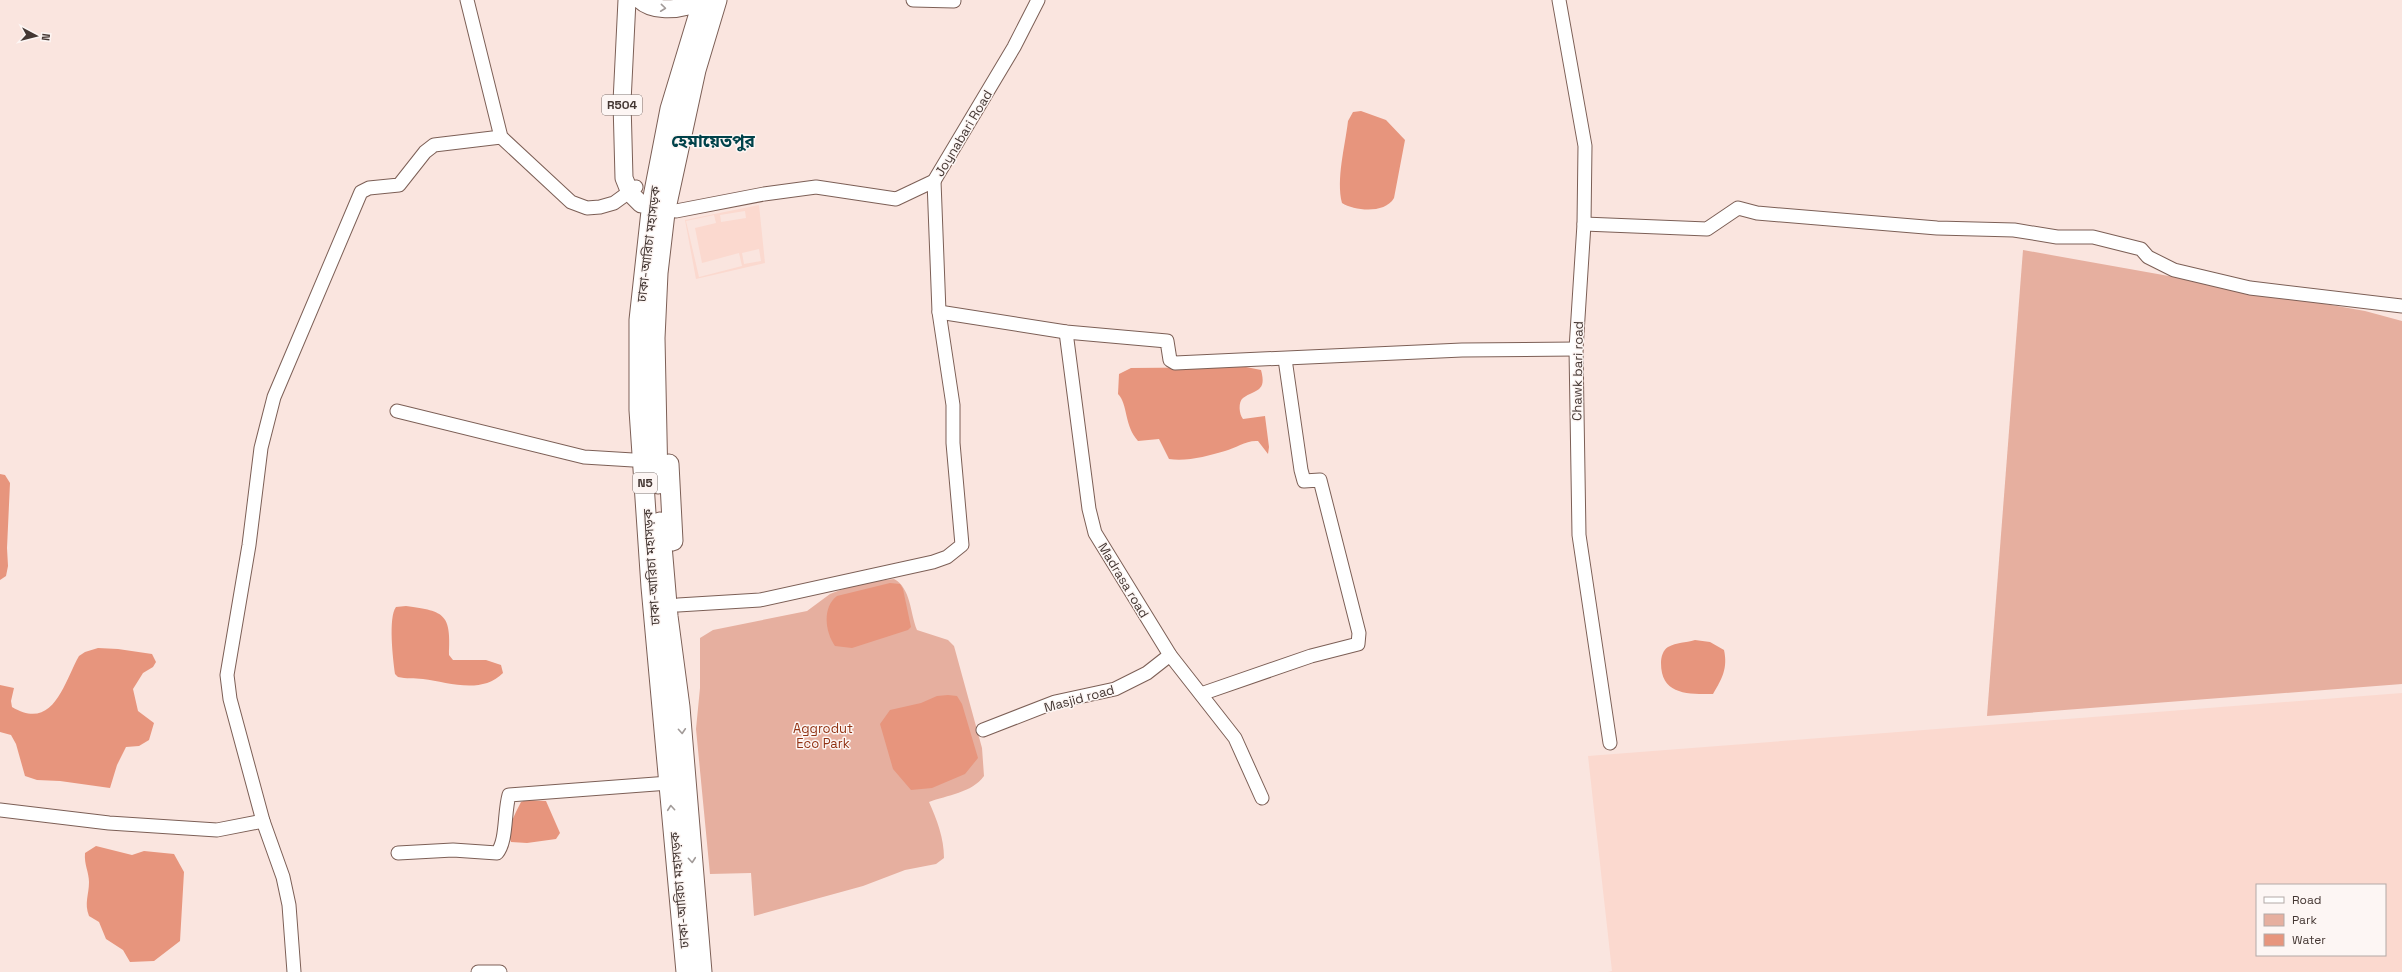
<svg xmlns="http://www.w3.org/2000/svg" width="2402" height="972" viewBox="0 0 2402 972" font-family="'Space Grotesk','Noto Sans Bengali',sans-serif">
  <rect width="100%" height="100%" fill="#fae5df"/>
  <g fill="#fbd9cf" fill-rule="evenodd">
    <path d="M759 205 765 263 696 279 685 220ZM745 211 746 218 721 222 720 215ZM714 215 716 223 695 228 702 263 739 253 742 266 699 277 686 221ZM759 249 761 261 744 264 742 253Z"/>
    <path d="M2402 693V972H1608L1612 971 1588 756ZM2257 885H2385V955H2257Z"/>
  </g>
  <g fill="#e6af9f">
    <polygon points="2023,250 2365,311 2402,321 2402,684 1987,716"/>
    <path d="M894 579C911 588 910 613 917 630L948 640 954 646 982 748 984 776C972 793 947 795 929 802 937 820 944 838 944 858L936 864 905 870 863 886 754 916 751 873 710 874 696 729 700 688V638L713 630 807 611 830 594 843 589 869 582Z"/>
  </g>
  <g fill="#e7957d">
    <path d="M1361 111 1386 120 1405 140 1394 198C1385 214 1355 211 1342 203 1336 179 1345 147 1348 121L1353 112Z"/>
    <path d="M1246 367 1261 370C1267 392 1256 389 1243 398 1238 402 1239 414 1243 419L1265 416 1269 447 1268 454 1258 441C1246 440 1236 448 1225 451 1208 456 1186 462 1169 459L1159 439 1138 441C1124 426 1128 404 1118 394L1119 374 1131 368Z"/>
    <polygon points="0,474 5,475 10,483 7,548 8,566 6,576 0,580"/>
    <path d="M890 583 900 584 903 589 911 627 908 630 852 648 835 646C825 632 822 607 837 596Z"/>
    <path d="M406 606C446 611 451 615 449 655L453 660H486L501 665 503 673C481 695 448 682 423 679 414 678 406 679 398 677L395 674C393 660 388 617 396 607Z"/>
    <path d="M1695 640 1710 642 1724 650C1728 668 1722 679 1713 694 1687 694 1661 695 1661 663 1661 657 1663 650 1668 647 1677 642 1685 643 1695 640Z"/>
    <path d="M98 648 118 649 152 654 156 662 153 667 143 673 133 689 138 711 154 723 149 740 139 746 126 747 117 765 110 788 60 781 37 780 25 776 16 744 11 735 0 732V685L14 688 11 701 12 707C54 732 64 682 79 656L85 652Z"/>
    <polygon points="948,695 957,696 962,704 978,758 965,774 932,788 911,790 893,769 880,724 890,710 921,703 937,696"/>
    <path d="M526 800 546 801 560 833 556 839 527 843 511 842C506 829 515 814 521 802Z"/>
    <path d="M96 846 132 855 144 851 174 854 184 872 180 941 154 961 130 962 123 950 106 939 99 922 89 916C84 903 89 895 89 882 89 872 84 865 85 853Z"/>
  </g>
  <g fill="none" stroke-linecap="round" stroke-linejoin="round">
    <g stroke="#7c5f56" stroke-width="15">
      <g id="minor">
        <polyline points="467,0 501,137 571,202 587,208 600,207 614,203 636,187"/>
        <polyline points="913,0 954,1"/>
        <polyline points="1559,0 1585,146 1584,224 1576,349 1579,535 1610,743"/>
        <polyline points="676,211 764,194 816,187 896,199 934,181 1014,47 1038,0"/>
        <polyline points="1584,224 1707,229 1738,208 1757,213 1937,228 2014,230 2057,237 2093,237 2141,249 2148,257 2174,270 2250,288 2402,306"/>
        <polyline points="939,312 1066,332 1167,341 1170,360 1175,363 1462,350 1576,349"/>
        <polyline points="1066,332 1089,509 1095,533 1170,655 1235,738 1262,798"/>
        <polyline points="397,411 584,457 633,460"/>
        <polyline points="678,605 760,600 933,562 947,557 962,545 953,443 953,405 939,312 934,181"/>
        <polyline points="1201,694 1311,656 1358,644 1359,633 1320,480 1304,481 1301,470 1285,359"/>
        <polyline points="983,730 1055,702 1115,689 1147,673 1170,655"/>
        <polyline points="0,810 109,823 217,830 263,821"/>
        <path d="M398 853 453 850 497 853C507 841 504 813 509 795L669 783"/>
        <polyline points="294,972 289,905 283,877 263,821 230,699 227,675 249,545 261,448 274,397 361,192 369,188 399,185 425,152 434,145 501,137"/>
        <polyline points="478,972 500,972"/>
      </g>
    </g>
    <g stroke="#7c5f56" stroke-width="19">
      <g id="major">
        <polyline points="627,0 622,102 624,178 630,193 641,204"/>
        <path d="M640 0C652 11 673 10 688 6"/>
      </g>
    </g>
    <g stroke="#7c5f56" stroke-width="21">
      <g id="highway">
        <polyline points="669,464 673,541"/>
        <polyline points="658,484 655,338 658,273 665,213 696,70 717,0"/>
        <polyline points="660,522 668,616 680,707 702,972"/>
        <polyline points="686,972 651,587 639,410 639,320 652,202 670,109 703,0"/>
      </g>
    </g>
    <use href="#minor" stroke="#fff" stroke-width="13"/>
    <use href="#major" stroke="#fff" stroke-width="17"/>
    <use href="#highway" stroke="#fff" stroke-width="19"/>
  </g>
  <defs><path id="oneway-chevron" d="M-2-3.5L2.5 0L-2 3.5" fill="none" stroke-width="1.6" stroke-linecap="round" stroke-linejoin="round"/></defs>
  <g stroke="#a29b99">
    <use href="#oneway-chevron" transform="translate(663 8) rotate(6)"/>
    <use href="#oneway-chevron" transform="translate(682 731) rotate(86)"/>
    <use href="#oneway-chevron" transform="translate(671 808) rotate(-95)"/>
    <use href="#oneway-chevron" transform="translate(692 860) rotate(85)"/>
  </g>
  <g text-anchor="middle" stroke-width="3" stroke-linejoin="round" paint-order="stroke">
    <g fill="#fdf6f4" stroke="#7c706d" stroke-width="1">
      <rect x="602" y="95" width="40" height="20" rx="3"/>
      <rect x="633" y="473" width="24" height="20" rx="3"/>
    </g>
    <g font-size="12" font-weight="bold" fill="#443733">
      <text x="622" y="109">R504</text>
      <text x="645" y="487">N5</text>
    </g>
    <g font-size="13" fill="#443733" stroke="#fdf6f4">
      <text transform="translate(963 133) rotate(-59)" y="5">Joynabari Road</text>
      <text transform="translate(648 244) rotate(-83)" y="5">ঢাকা-আরিচা মহাসড়ক</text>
      <text transform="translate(1577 371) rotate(-89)" y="5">Chawk bari road</text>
      <text transform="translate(651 567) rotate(-94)" y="5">ঢাকা-আরিচা মহাসড়ক</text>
      <text transform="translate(1124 580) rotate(59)" y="5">Madrasa road</text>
      <text transform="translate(1079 698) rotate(-15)" y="5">Masjid road</text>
      <text transform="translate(679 890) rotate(-95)" y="5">ঢাকা-আরিচা মহাসড়ক</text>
    </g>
    <g font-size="13" fill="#913213" stroke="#fdf6f4">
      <text x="823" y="733">Aggrodut<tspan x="823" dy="15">Eco Park</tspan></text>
    </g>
    <g font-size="17" font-weight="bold" fill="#00424a" stroke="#fdf6f4">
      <text x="713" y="147">হেমায়েতপুর</text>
    </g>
  </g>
  <rect x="2256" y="884" width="130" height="72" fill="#fdf6f4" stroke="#b3aaa7"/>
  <rect x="2264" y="897" width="20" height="6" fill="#ffffff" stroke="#b3aaa7"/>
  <text x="2292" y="904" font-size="12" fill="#443733">Road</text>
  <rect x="2264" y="914" width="20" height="12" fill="#e6af9f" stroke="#b3aaa7"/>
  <text x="2292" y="924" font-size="12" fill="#443733">Park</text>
  <rect x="2264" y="934" width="20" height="12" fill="#e7957d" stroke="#b3aaa7"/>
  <text x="2292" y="944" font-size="12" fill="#443733">Water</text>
  <g transform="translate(36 36) rotate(97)" stroke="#fdf6f4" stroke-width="3" paint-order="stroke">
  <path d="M0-3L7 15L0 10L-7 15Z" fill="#443733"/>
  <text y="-6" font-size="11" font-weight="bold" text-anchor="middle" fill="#443733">N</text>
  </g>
</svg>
